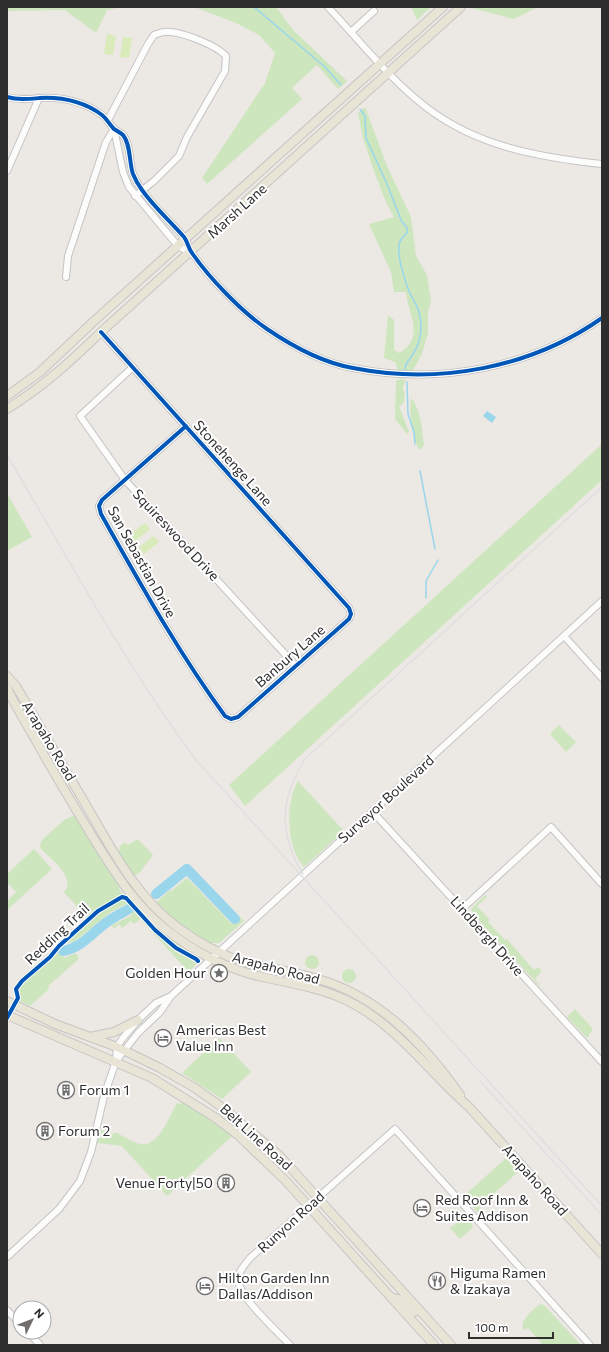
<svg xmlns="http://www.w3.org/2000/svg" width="609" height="1352" viewBox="0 0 609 1352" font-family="Commissioner,sans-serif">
  <rect width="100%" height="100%" fill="#ece8e4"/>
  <g fill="#cee6be">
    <polygon points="7,7 123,7 107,10 96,33 65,10 7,11"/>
    <polygon points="194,7 276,7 293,30 347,81 338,89 317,65 292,88 302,99 207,184 202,178 265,83 275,53 259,35 236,23"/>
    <polygon points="411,7 431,7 417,20"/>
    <polygon points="473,7 538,7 514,19 471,8"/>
    <path d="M365 107 387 166 411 217 416 256 427 275 431 302 428 311V333L422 354 413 370H398L395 362 384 358 388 315 394 320V350L399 353C426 338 408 314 406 292H394L391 272 369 224 394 217 386 202 375 174 363 138 358 113Z"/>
    <polygon points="401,379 406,380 403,387 405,395 403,404 399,406 409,432 407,434 395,419 396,381"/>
    <path d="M411 398C421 409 422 431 424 445L420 450C412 440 409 411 411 398Z"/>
    <polygon points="602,444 602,480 245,806 229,785"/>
    <polygon points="7,493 32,537 7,551"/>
    <polygon points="559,725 576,742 566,752 550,734"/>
    <path d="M298 781 344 831 304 867C286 848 285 802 298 781Z"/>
    <path d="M73 816 77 818 120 885 119 889 123 894 127 895 154 924 196 957 182 950 154 928 124 896 104 904 88 919 64 892C77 878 51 859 41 849L40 845 42 840 64 820Z"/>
    <polygon points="138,839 153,855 140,872 134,876 132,875 119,851 120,846 125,842 128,845"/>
    <polygon points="34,849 52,869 7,910 7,901 16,892 7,882 7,874"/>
    <polygon points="187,878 231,923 239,916 244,921 219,943 209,943 175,922 155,904 170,890 171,891"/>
    <polygon points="485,895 487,897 477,906 490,920 488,922 505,940 507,939 534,970 538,967 542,971 535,979 543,990 473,914 471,909"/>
    <polygon points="124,898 159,936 183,953 195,959 195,963 197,963 191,970 187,970 140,919 134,924 131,921 122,928 119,924 115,928 111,926 132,915 126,904 111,912 75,941 64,944 61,947 61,953 64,958 76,953 79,959 49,985 48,990 30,1006 18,1000 18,989 24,981 104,908"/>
    <circle cx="312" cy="962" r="7"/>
    <circle cx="349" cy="976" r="7"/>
    <polygon points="575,1009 593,1029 587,1038 567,1017"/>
    <polygon points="219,1038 251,1072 222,1099 182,1073"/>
    <path d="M184 1101 232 1136 167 1196 122 1146 97 1143 100 1128 114 1134 115 1132C123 1136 132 1142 140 1144 158 1149 170 1115 177 1103L179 1104Z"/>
    <polygon points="506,1158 518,1172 479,1207 483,1211 478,1213 464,1196"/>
    <polygon points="460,1211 471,1222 473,1227 460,1239 450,1228 457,1223 452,1218"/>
    <path d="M540 1304 544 1305 581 1345H543L528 1328 524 1330C518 1321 533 1310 540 1304Z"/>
  </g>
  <g fill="#d9eabb">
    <polygon points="107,34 116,36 113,55 104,54"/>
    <polygon points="123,37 132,38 129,58 120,57"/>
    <polygon points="145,523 150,529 135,541 130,534"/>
    <polygon points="154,536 159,542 144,554 139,547"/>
  </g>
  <polygon fill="#99d6ec" points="487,411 496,417 492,423 483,416"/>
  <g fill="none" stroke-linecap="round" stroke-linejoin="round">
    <g stroke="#99d6ec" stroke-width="1.5">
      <polyline points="254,7 325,67 341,85"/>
      <path d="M360 109 365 116 366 138 387 184 401 220 407 228V233C403 237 399 240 399 246 397 256 405 281 409 291 412 299 417 304 419 312 423 327 421 341 413 354 410 360 405 362 405 369"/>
      <polyline points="407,382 408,414 414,432 415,444"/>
      <polyline points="420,471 435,549"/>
      <polyline points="426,598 426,581 438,560"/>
    </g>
    <g stroke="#99d6ec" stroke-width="10">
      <polyline points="156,894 187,869 235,919"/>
      <path d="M63 951C80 948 89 936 102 926 110 919 120 914 129 909"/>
    </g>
    <g stroke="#c5c4c5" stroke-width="8">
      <g id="minor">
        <path d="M328 7C357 38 384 72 416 99 469 145 535 157 602 164"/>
        <polyline points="351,32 374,11"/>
        <path d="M7 97C18 100 28 99 40 98 63 97 83 101 102 115 107 119 109 124 114 129 117 131 121 133 123 135 131 145 129 163 133 174 135 179 139 186 142 190 154 207 170 221 184 237 188 242 188 248 192 253 209 278 242 312 267 329 292 346 324 363 353 368 439 385 531 368 602 318"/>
        <path d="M108 120 148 44 154 35C159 33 164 31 170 32 184 33 216 45 226 56L225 71 187 137 179 156 154 181 135 196"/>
        <polyline points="114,129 123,172 129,187 178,246 191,253"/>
        <polyline points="7,171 39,98"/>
        <polyline points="66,277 68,256 106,142 114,129"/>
        <path d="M101 332 349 608 351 614 349 619 238 717 231 719 225 716C178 652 140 583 101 514L99 506 102 500 186 426"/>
        <polyline points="133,367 80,416 125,480 296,666"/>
        <polyline points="564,636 602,678"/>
        <polyline points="372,811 602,1062"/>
        <polyline points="462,909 551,827 602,884"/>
        <polyline points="116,1061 138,1033 160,1012 171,996 602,601"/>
        <polyline points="7,1257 59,1209 80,1181 91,1152 104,1096 116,1061 117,1047 122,1039 139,1019 156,1003 169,997"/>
        <polyline points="7,1310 20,1324"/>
        <polyline points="28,1332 40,1345"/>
        <path d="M290 1345C278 1332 239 1297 238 1280 238 1271 245 1265 250 1258L395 1129 590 1345"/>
      </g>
    </g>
    <g stroke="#c6c5c4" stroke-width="10">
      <g id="major">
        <polyline points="7,396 40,372 93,322 443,7"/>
        <path d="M7 409C44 386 70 362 101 332L461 7"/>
        <path d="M7 676 16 686C38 723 60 760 82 798 109 844 133 894 177 927 196 941 219 954 241 961 266 968 293 971 318 979 380 997 424 1044 460 1095"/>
        <path d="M7 688C18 712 33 734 45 757 62 786 79 815 97 844 118 877 137 908 168 931 195 952 226 968 258 976 288 983 318 987 346 1000 396 1024 428 1071 469 1107L602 1254"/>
        <polyline points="7,1001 55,1024 117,1047 160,1068 195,1088 223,1108 279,1155 451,1345"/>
        <polyline points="7,1015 152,1078 216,1118 238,1135 285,1180 434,1345"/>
        <polyline points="90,1037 114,1032 138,1020"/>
        <polyline points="392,1298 403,1300 414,1312"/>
      </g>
    </g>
    <use href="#minor" stroke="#fcfcfb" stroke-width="6"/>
    <use href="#major" stroke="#e8e4d6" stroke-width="8"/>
    <g stroke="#dfdfe1" stroke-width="1.5">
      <path d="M7 455C68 558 125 664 196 760L602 1206"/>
      <path d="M303 874C278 833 280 799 305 759L602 487"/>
      <polyline points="480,1081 602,1215"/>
    </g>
    <g stroke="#fff" stroke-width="6">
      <g id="cycleway">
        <path d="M7 97C18 100 28 99 40 98 63 97 83 101 102 115 107 119 109 124 114 129 117 131 121 133 123 135 131 145 129 163 133 174 135 179 139 186 142 190 154 207 170 221 184 237 188 242 188 248 192 253 209 278 242 312 267 329 292 346 324 363 353 368 439 385 531 368 602 318"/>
        <path d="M101 332 349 608 351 614 349 619 238 717 231 719 225 716C178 652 140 583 101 514L99 506 102 500 186 426"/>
        <polyline points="7,1018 18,998 16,989 22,981 50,957 59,946 98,911 122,897 126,898 155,930 176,948 196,959 198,961"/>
      </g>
    </g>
    <use href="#cycleway" stroke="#0057b8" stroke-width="4"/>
  </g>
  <defs>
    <g id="sight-ring" transform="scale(0.9)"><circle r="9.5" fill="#fff" stroke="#706f6e" stroke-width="1.5"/><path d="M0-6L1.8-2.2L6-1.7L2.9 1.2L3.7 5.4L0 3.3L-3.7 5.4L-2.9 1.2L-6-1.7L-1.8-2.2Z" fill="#706f6e"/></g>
    <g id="hotel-ring" transform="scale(0.9)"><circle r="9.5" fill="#fff" stroke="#706f6e" stroke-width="1.5"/><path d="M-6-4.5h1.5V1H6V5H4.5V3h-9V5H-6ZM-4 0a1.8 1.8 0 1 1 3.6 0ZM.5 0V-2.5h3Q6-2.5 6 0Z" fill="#706f6e"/></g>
    <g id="building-ring" transform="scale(0.9)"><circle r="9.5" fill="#fff" stroke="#706f6e" stroke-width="1.5"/><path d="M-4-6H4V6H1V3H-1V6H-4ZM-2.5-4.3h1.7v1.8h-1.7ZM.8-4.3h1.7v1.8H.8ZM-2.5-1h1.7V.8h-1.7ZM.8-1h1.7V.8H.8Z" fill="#706f6e"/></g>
    <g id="restaurant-ring" transform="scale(0.9)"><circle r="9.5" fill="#fff" stroke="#706f6e" stroke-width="1.5"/><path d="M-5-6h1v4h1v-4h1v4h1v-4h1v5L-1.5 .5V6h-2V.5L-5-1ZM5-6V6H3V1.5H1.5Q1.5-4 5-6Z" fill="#706f6e"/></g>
  </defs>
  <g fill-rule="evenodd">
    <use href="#sight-ring" x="219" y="973"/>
    <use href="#hotel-ring" x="163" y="1038"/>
    <use href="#building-ring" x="66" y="1090"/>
    <use href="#building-ring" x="45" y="1131"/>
    <use href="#building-ring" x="226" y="1183"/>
    <use href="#hotel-ring" x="422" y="1208"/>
    <use href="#restaurant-ring" x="437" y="1281"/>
    <use href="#hotel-ring" x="205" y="1286"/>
  </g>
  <g text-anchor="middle" stroke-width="4" stroke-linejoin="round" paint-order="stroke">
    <g font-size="14" fill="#2e2e2e" stroke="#fff">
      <text transform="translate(237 211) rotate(-42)" y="5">Marsh Lane</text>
      <text transform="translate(233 463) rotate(48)" y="5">Stonehenge Lane</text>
      <text transform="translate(176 535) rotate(47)" y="5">Squireswood Drive</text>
      <text transform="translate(142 562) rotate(61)" y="5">San Sebastian Drive</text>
      <text transform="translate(290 656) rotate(-41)" y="5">Banbury Lane</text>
      <text transform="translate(49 741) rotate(59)" y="5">Arapaho Road</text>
      <text transform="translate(386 799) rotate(-42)" y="5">Surveyor Boulevard</text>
      <text transform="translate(57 934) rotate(-43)" y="5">Redding Trail</text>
      <text transform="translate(487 936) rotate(48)" y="5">Lindbergh Drive</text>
      <text transform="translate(276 968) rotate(15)" y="5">Arapaho Road</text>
      <text transform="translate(256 1137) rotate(42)" y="5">Belt Line Road</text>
      <text transform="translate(535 1180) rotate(48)" y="5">Arapaho Road</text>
      <text transform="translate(291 1222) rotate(-42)" y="5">Runyon Road</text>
    </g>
    <g font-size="14" fill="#2e2e2e" stroke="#fff" text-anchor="start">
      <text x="206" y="978" text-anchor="end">Golden Hour</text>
      <text x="176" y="1035">Americas Best<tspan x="176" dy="16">Value Inn</tspan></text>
      <text x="79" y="1095">Forum 1</text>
      <text x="58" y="1136">Forum 2</text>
      <text x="213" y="1188" text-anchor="end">Venue Forty|50</text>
      <text x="435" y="1205">Red Roof Inn &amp;<tspan x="435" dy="16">Suites Addison</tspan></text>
      <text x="450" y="1278">Higuma Ramen<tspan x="450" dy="16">&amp; Izakaya</tspan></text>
      <text x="218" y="1283">Hilton Garden Inn<tspan x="218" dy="16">Dallas/Addison</tspan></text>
    </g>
  </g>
  <rect width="609" height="1352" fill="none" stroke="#2e2e2e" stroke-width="16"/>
  <g transform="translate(32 1320) rotate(47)"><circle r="19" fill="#ffffff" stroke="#ababab"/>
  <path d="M0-3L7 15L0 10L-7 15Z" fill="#706f6e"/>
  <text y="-6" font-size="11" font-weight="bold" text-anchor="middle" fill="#2e2e2e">N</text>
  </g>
  <path d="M469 1332v6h84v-6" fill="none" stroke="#2e2e2e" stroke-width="2"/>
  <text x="475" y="1332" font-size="12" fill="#2e2e2e" stroke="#ffffff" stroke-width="3" paint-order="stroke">100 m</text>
</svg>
